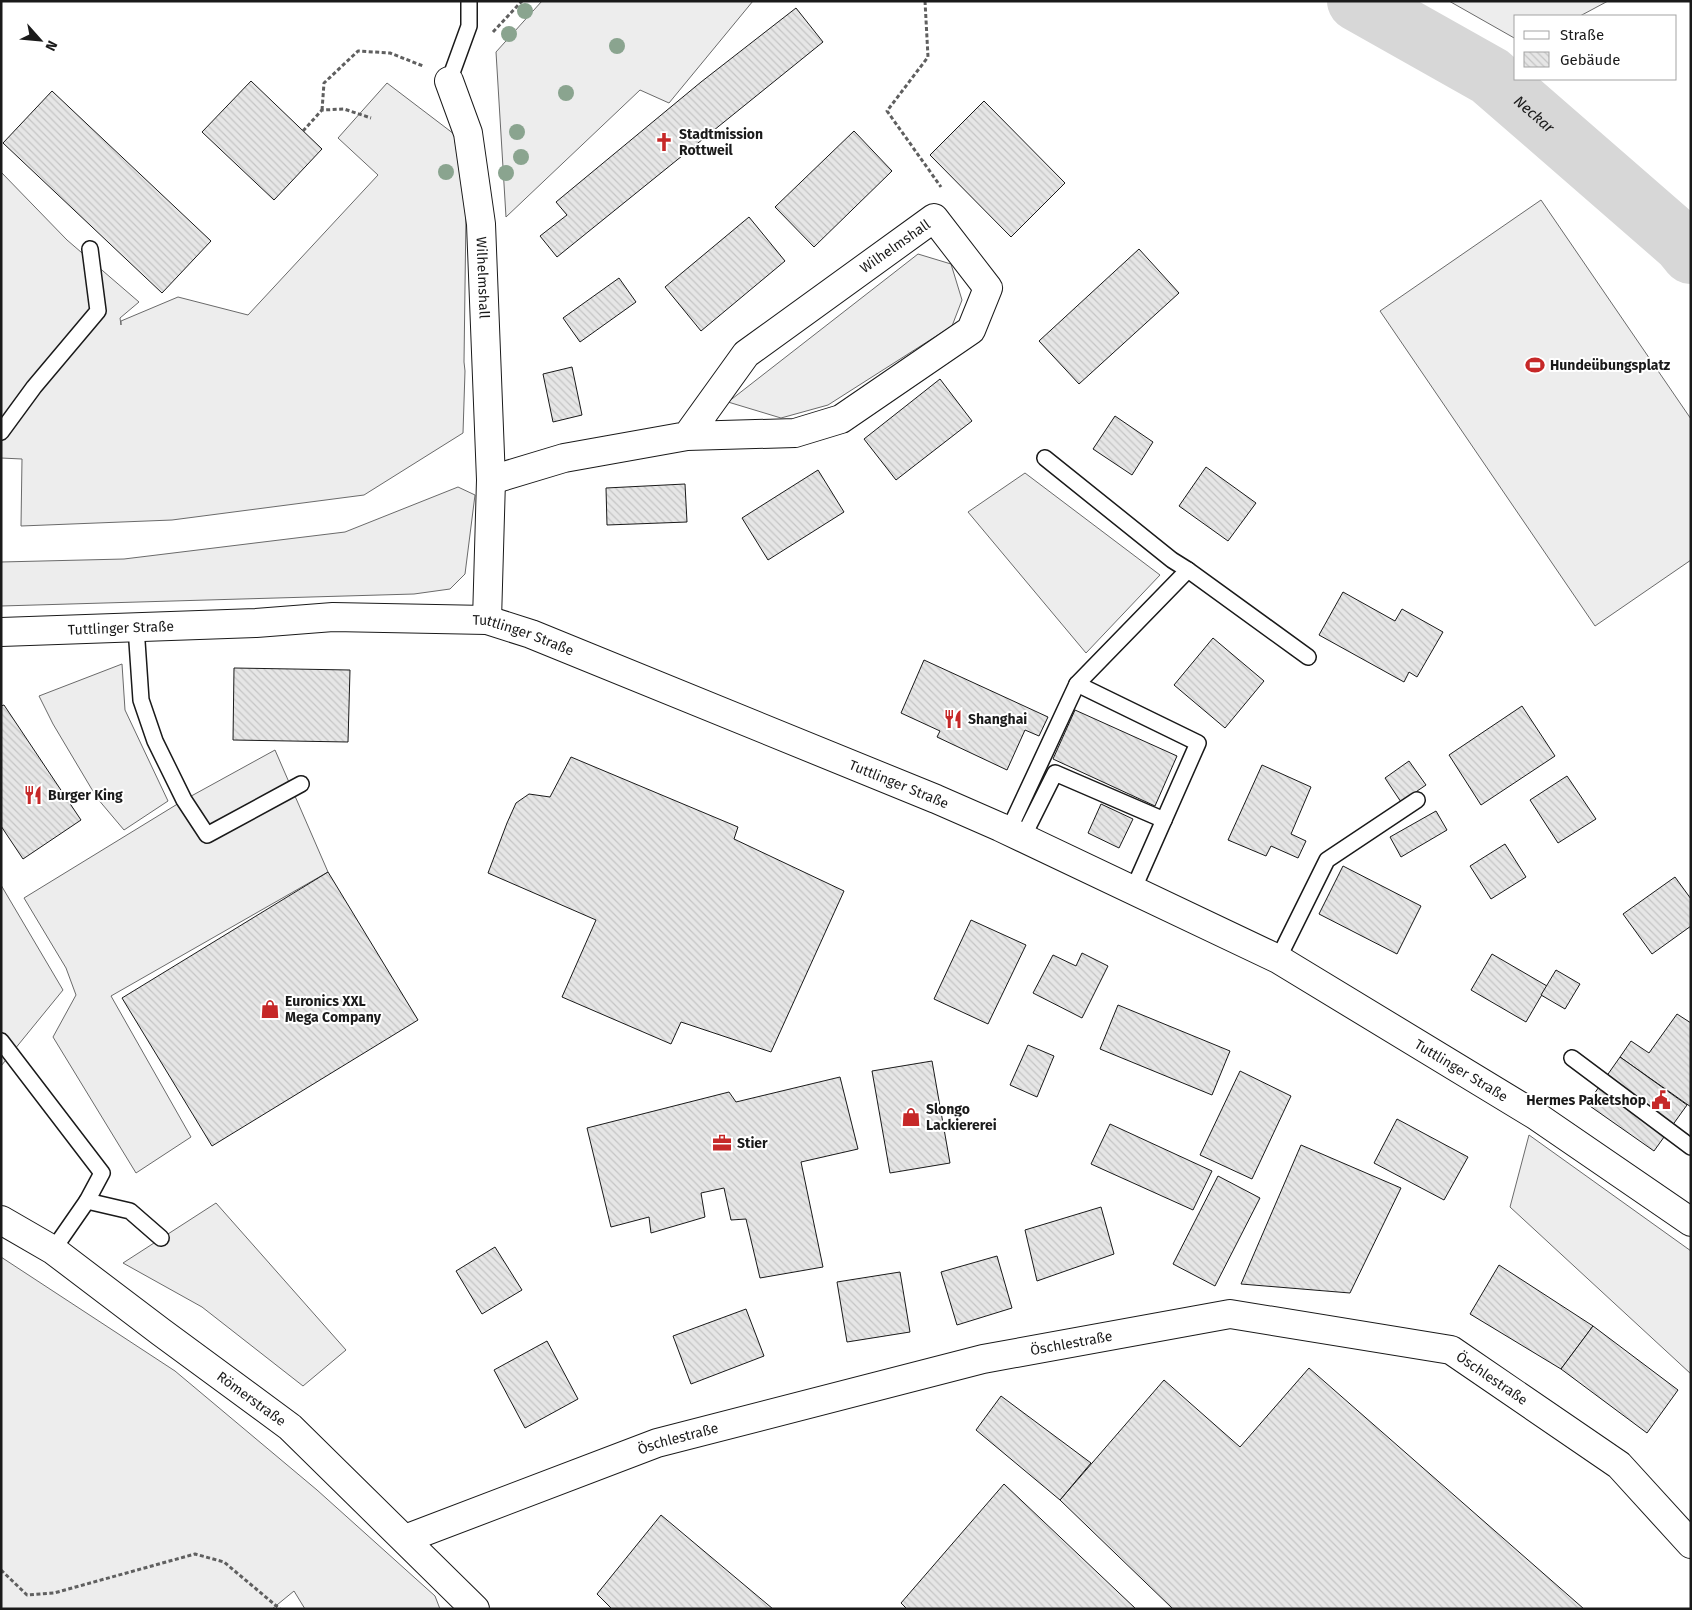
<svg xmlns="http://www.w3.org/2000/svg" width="1692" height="1610" viewBox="0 0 1692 1610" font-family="'Fira Sans',sans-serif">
  <defs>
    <pattern id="building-back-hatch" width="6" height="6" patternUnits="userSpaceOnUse" patternTransform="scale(1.25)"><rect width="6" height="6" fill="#e6e6e6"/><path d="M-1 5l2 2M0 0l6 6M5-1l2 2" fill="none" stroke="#c5c5c5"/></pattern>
  </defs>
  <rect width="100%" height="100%" fill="#fff"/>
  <g fill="#ededed" stroke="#6a6a6a">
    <polygon points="542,1 753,1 669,103 640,90 506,217 496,52"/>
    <polygon points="1449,1 1608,1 1580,16 1516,16 1516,39"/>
    <polygon points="387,83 454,134 466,213 464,362 465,371 463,433 364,495 172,520 21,526 22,459 1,458 1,172 67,240 139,302 120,318 121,325 121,321 178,297 248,315 378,175 338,138"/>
    <polygon points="1541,200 1691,419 1691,560 1595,626 1380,311"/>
    <polygon points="918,254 951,264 962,300 952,326 828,405 781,418 728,402"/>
    <polygon points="1025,473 1160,575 1086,653 968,512"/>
    <polygon points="458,487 475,495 465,574 450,589 414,594 1,606 1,562 124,559 345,532"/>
    <polygon points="122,664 125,710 168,801 124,830 97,798 53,724 39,696"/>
    <polygon points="275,750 328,872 111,996 191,1137 136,1173 53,1037 76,995 66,968 24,898 184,800"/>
    <polygon points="1,885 63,990 1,1066"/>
    <polygon points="1529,1135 1691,1251 1691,1374 1510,1207"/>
    <polygon points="216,1203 346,1350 303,1386 202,1307 123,1263"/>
    <polygon points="1,1257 175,1371 317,1490 435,1596 440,1609 305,1609 294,1591 272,1609 1,1609"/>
  </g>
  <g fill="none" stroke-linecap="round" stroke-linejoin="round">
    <path stroke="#d7d7d7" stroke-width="60" id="s1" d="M1357 1 1490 76 1682 243 1691 254"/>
  </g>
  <g fill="url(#building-back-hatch)" stroke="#1a1a1a">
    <polygon points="796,8 823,42 557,257 540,236 567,215 556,202 701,82"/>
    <polygon points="251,81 322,149 274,200 202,132"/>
    <polygon points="52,91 211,241 162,293 3,143"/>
    <polygon points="984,101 1065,183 1011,237 930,155"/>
    <polygon points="854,131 892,171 814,247 775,207"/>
    <polygon points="749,217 785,261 701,331 665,287"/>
    <polygon points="1139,249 1179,293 1079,384 1039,341"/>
    <polygon points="619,278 636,302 580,342 563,318"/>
    <polygon points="572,367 582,415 553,422 543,374"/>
    <polygon points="940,379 972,421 896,480 864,439"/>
    <polygon points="1115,416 1153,442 1132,475 1093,449"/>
    <polygon points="1206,467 1256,503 1228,541 1179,506"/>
    <polygon points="818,470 844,512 768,560 742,518"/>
    <polygon points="685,484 687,522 607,525 606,488"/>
    <polygon points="1343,592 1395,621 1402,609 1443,632 1417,677 1409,672 1404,682 1319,635"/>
    <polygon points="1213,638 1264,681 1225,728 1174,685"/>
    <polygon points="924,660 1048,717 1039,736 1025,730 1007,770 937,737 940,731 901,713"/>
    <polygon points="234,668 350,670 348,742 233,740"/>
    <polygon points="4,705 81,820 23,859 1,826 1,706"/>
    <polygon points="1522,706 1555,756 1481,805 1449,755"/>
    <polygon points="1075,710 1177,756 1155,806 1053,759"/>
    <polygon points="571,757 738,827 734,839 844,891 771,1052 681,1022 671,1044 562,997 596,920 488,873 507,823 516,803 529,794 550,797"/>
    <polygon points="1409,761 1426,785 1401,802 1385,778"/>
    <polygon points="1262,765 1311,787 1291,834 1306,841 1298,858 1271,846 1266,856 1228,840"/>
    <polygon points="1567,776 1596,819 1558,843 1530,800"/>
    <polygon points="1101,804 1133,819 1119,848 1088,833"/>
    <polygon points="1436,811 1447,830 1401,857 1390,837"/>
    <polygon points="1505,844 1526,877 1491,899 1470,866"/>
    <polygon points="1343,866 1421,906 1397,954 1319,914"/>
    <polygon points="328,872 418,1020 212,1146 122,998"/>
    <polygon points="1675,877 1691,899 1691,926 1652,954 1623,914"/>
    <polygon points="971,920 1026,945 988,1024 934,999"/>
    <polygon points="1082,953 1108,966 1082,1018 1033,993 1053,955 1076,966"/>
    <polygon points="1492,954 1547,986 1526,1022 1471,990"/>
    <polygon points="1556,970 1580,984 1565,1009 1541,995"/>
    <polygon points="1118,1005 1230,1051 1212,1095 1100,1049"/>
    <polygon points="1677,1014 1691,1023 1691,1107 1620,1057 1631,1041 1649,1053"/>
    <polygon points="1028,1045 1054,1056 1037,1097 1010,1085"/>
    <polygon points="1620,1057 1687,1105 1654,1151 1587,1104"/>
    <polygon points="932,1061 950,1163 890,1173 872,1071"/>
    <polygon points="1240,1071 1291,1096 1252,1179 1200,1155"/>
    <polygon points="840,1077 858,1149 801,1162 823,1267 760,1278 746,1219 731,1220 724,1188 701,1193 705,1217 651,1233 649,1217 611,1227 587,1128 729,1092 736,1102"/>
    <polygon points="1397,1119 1468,1157 1444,1200 1374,1163"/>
    <polygon points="1110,1124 1212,1171 1193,1210 1091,1164"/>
    <polygon points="1301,1145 1401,1188 1350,1293 1241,1284"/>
    <polygon points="1218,1176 1260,1198 1215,1286 1173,1264"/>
    <polygon points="1101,1207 1114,1254 1037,1281 1025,1230"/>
    <polygon points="495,1247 522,1290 482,1314 456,1271"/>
    <polygon points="997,1256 1012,1308 957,1325 941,1272"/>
    <polygon points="1499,1265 1593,1326 1561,1369 1470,1314"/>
    <polygon points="900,1272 910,1332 847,1342 837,1282"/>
    <polygon points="746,1309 764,1356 691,1384 673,1336"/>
    <polygon points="1593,1326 1678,1390 1647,1433 1561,1369"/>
    <polygon points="547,1341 578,1399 525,1428 494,1370"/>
    <polygon points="1309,1368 1584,1609 1173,1609 1060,1500 1164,1380 1240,1447"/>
    <polygon points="1001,1396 1091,1463 1060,1500 976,1430"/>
    <polygon points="1004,1484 1136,1609 907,1609 901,1603"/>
    <polygon points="661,1515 773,1609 612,1609 597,1594"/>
  </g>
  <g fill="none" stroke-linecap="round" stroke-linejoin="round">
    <g stroke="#1a1a1a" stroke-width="18">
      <g id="service">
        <polyline points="449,81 469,26 469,1"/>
        <polyline points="1,432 34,387 98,311 90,249"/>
        <polyline points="1045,458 1172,560 1188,570 1308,657"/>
        <polyline points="136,627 141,700 155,741 184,800 207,835 301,784"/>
        <polyline points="1077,684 1198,743 1133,890"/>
        <polyline points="1008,832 1077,684 1188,570"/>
        <polyline points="1022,839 1055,773 1164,820"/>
        <polyline points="1278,959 1327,860 1417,800"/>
        <polyline points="1,1041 102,1173 87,1201 53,1250"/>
        <polyline points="1572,1058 1691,1147"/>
        <polyline points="87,1201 130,1211 161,1238"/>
      </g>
    </g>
    <g stroke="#1a1a1a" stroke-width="30">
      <g id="minor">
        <path id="s2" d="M449 81 468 133 481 224 491 480 487 620"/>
        <polyline points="491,480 564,458 687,436 795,433 841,419 971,330 988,288 934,218 746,354 687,436"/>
        <path id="s3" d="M405 1539 657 1443 983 1359 1230 1314 1451 1350 1619 1465 1691 1544"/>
      </g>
    </g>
    <g stroke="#1a1a1a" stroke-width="30">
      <g id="tertiary">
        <path id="s4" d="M1 632 256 623 333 617 487 620 531 634 936 799 1000 827 1278 959 1535 1115 1691 1222"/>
        <path id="s5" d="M1 1220 53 1250 161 1332 290 1427 475 1609"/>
      </g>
    </g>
    <g stroke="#5f5f5f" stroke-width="3" stroke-dasharray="4 2.5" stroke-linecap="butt">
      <polyline points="925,1 928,57 887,111 941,187"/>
      <polyline points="493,32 522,1"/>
      <polyline points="322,110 324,83 358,51 390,53 423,66"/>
      <polyline points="303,131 322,110 344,109 371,118"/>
      <polyline points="1,1570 27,1595 54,1593 195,1554 224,1562 280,1609"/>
    </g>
    <use href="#service" stroke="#fff" stroke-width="15"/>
    <use href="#minor" stroke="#fff" stroke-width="28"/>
    <use href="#tertiary" stroke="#fff" stroke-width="28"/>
  </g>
  <g fill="#8aa48f">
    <circle cx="525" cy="11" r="8"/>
    <circle cx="509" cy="34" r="8"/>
    <circle cx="617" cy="46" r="8"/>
    <circle cx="566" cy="93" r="8"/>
    <circle cx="517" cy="132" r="8"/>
    <circle cx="521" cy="157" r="8"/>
    <circle cx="446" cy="172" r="8"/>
    <circle cx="506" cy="173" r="8"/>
  </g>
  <defs>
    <g id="church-bare" transform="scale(1.5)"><path d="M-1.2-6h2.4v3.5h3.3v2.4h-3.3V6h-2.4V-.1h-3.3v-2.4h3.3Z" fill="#c62828" stroke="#fff" stroke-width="2.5" paint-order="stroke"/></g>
    <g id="stadium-bare" transform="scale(1.5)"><path d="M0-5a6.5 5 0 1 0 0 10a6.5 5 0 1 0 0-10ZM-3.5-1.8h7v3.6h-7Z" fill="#c62828" stroke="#fff" stroke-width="2.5" paint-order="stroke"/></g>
    <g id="restaurant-bare" transform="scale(1.5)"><path d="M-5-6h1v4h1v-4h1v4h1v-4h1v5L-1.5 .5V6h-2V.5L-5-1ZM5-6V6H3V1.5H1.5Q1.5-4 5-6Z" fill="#c62828" stroke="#fff" stroke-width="2.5" paint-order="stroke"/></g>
    <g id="shop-bare" transform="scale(1.5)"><path d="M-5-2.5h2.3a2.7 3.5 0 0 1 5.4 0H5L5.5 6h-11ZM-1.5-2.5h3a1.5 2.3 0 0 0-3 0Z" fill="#c62828" stroke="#fff" stroke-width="2.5" paint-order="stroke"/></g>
    <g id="civic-bare" transform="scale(1.5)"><path d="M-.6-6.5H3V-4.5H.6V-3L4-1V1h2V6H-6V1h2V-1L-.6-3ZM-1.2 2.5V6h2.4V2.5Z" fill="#c62828" stroke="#fff" stroke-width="2.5" paint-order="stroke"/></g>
    <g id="office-bare" transform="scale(1.5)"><path d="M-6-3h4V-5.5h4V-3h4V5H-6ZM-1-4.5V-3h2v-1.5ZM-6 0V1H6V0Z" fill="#c62828" stroke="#fff" stroke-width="2.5" paint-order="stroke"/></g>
  </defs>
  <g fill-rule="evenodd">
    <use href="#church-bare" x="664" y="142"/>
    <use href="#stadium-bare" x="1535" y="365"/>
    <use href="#restaurant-bare" x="953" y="719"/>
    <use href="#restaurant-bare" x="33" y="795"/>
    <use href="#shop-bare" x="270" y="1009"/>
    <use href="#civic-bare" x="1661" y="1100"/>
    <use href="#shop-bare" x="911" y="1117"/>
    <use href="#office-bare" x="722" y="1143"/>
  </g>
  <g text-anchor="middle" stroke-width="4" stroke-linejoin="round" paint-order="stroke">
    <g font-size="14" font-weight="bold" fill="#1a1a1a" stroke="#fff" text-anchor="start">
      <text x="679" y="139">Stadtmission<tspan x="679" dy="16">Rottweil</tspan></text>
      <text x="1550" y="370">Hundeübungsplatz</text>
      <text x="968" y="724">Shanghai</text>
      <text x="48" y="800">Burger King</text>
      <text x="285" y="1006">Euronics XXL<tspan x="285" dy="16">Mega Company</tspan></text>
      <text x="1646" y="1105" text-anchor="end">Hermes Paketshop</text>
      <text x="926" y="1114">Slongo<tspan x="926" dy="16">Lackiererei</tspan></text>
      <text x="737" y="1148">Stier</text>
    </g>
    <g font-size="14" fill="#1a1a1a" stroke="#fff">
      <text transform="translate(895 246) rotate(-35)" y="5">Wilhelmshall</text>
      <text dy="5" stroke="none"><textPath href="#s2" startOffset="201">Wilhelmshall</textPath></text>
      <text dy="5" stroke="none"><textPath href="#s4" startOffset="120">Tuttlinger Straße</textPath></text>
      <text dy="5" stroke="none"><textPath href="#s4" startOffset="525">Tuttlinger Straße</textPath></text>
      <text dy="5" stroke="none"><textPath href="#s4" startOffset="930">Tuttlinger Straße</textPath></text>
      <text dy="5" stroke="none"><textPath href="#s4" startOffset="1562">Tuttlinger Straße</textPath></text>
      <text dy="5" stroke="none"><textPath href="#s3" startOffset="696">Öschlestraße</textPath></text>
      <text dy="5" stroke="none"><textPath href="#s3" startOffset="1131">Öschlestraße</textPath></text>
      <text dy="5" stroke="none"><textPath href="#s5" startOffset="308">Römerstraße</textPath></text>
      <text dy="5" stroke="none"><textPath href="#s3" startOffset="291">Öschlestraße</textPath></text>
    </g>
    <g font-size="15" font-style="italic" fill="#1a1a1a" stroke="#fff">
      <text dy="5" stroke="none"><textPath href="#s1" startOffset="211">Neckar</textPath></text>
    </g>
  </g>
  <rect width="1692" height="1610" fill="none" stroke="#1a1a1a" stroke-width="5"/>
  <rect x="1514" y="15" width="162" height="65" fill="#ffffff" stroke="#a3a3a3"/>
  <rect x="1524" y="31" width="25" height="8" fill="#ffffff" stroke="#a3a3a3"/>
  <text x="1560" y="40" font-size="15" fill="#1a1a1a">Straße</text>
  <rect x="1524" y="52" width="25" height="15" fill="url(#building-back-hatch)" stroke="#a3a3a3"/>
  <text x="1560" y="65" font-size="15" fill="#1a1a1a">Gebäude</text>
  <g transform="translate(40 40) rotate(117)" stroke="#ffffff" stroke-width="4" paint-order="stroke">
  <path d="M0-4L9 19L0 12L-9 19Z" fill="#1a1a1a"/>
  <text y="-8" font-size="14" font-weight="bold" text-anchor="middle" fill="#1a1a1a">N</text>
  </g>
</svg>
